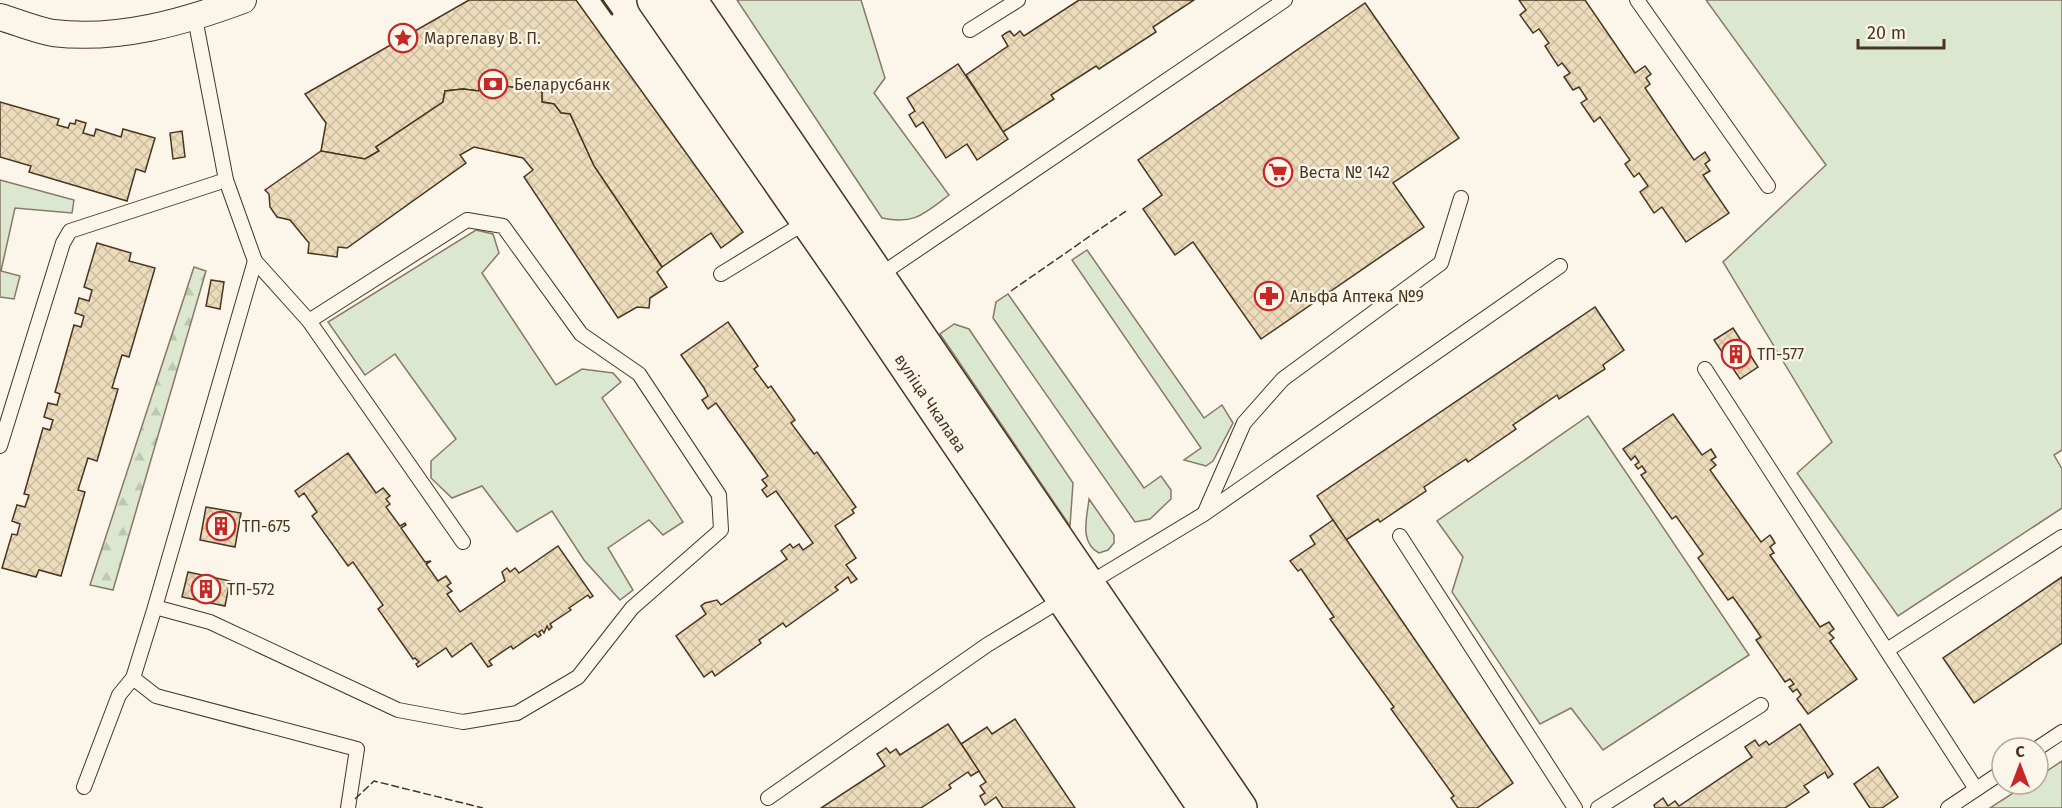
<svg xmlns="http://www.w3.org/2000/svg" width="2062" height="808" viewBox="0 0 2062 808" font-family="'Fira Sans',sans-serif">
  <defs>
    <pattern id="forest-firs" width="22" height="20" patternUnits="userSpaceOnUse" patternTransform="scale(1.5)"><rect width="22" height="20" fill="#dce7d0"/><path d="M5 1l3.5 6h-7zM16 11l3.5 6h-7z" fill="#bec7b2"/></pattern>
    <pattern id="building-cross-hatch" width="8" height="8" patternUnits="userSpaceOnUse" patternTransform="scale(1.5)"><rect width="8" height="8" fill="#ecdcbc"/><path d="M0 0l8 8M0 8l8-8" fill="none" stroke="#ccbda1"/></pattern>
  </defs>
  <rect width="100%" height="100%" fill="#fbf6e9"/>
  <g fill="#dce7d0" stroke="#887966" stroke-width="1.5">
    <path d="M737 0H861L885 78 874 93 949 195C924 214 914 225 882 218Z"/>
    <polygon points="1706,0 2062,0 2062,450 2054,455 2062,469 2062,508 1898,616 1797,473 1832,442 1723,262 1826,165"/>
    <polygon points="0,180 74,200 72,213 15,208 1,271 20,276 14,299 0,297"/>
    <polygon points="476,230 493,234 499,253 482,273 556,385 582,369 613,373 621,382 602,398 683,522 663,535 649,520 608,548 633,590 620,600 584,560 552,511 517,532 482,486 452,498 431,478 431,461 456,439 395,354 365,375 328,322"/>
    <polygon points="1087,250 1204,418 1222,405 1233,423 1213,461 1206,466 1184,460 1201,448 1072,260"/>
    <polygon points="1008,294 1144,488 1161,476 1171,490 1171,499 1150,519 1135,522 993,318 996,302"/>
    <polygon points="954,324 969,329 1073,483 1070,526 940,334"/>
    <polygon points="1588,416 1749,655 1603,750 1571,708 1540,724 1452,592 1463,557 1437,521"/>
    <path d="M1089 499 1114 535V543L1108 550 1099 553C1079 542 1087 518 1089 499Z"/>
    <polygon points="2062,761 2062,808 1990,808 2027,784 2038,784 2038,777"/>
  </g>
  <polygon fill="url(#forest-firs)" stroke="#887966" stroke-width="1.5" points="194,267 206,271 113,590 90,585"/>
  <g fill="url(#building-cross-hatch)" stroke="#4a3520" stroke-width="1.5">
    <polygon points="469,0 576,0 743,232 721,248 711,233 662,267 594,166 570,114 561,113 554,104 542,102 542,92 480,82 479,91 463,89 445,91 443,102 376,147 379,151 365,159 321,151 326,123 305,94"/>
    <polygon points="1079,0 1194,0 1153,27 1156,32 1099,69 1096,66 1051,95 1054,99 1003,132 966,75 1008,46 1002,36 1006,33 1010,31 1014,36 1020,31 1024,36"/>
    <polygon points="1519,0 1585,0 1635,73 1645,66 1651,74 1646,78 1650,84 1645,88 1694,160 1705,152 1710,160 1705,164 1710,171 1703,175 1729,213 1686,242 1662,207 1654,213 1640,192 1648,186 1639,173 1634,177 1625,164 1630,160 1600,117 1594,122 1581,103 1587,99 1579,87 1573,90 1564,77 1570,73 1562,63 1558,66 1545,46 1549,43 1539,29 1533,33 1520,15 1526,10"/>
    <polygon points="1365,3 1459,138 1393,183 1424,227 1261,339 1193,242 1175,255 1143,209 1162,195 1138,160"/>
    <polygon points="958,64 1008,139 977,160 967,144 946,158 923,122 916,127 909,115 915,111 907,98"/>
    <polygon points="480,82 542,92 542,102 554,104 561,113 570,114 594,166 662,267 657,272 667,287 650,298 649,308 637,307 618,318 524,177 533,170 523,158 474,147 460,155 466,163 347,248 338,247 337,257 308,253 309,243 290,220 277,217 270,207 269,194 265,190 321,151 365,159 379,151 376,147 443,102 445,91 463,89 479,91"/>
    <polygon points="0,102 59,119 57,125 68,128 70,123 75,124 76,120 86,123 83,133 94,136 96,129 121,137 123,129 155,138 145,172 136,169 127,201 29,172 31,166 0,157"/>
    <polygon points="182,131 185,157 173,159 170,133"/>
    <polygon points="97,243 131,253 129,261 155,268 129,357 122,355 112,388 118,389 97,461 88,458 78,490 85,492 61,576 39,570 36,577 2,568 12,534 17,535 20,524 12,521 17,505 25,507 29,495 24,494 43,428 50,430 53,420 44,417 48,403 57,405 60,394 55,392 74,325 81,327 84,316 75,313 79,298 89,301 92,290 84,287"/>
    <polygon points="211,280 224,282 220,309 206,306"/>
    <polygon points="1595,307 1624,350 1603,365 1605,369 1559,399 1557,395 1513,425 1516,429 1468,462 1466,459 1424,487 1426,491 1380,522 1378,519 1346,540 1317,496"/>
    <polygon points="728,322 758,366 754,369 768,388 771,386 795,420 791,423 814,454 817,452 856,507 852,510 854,513 835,526 856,558 846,565 857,579 851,583 848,577 835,587 838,590 786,627 783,623 759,640 761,643 715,676 712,671 704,677 676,636 706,614 701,606 705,603 717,600 721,605 787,559 781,551 786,547 790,544 793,548 799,544 803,550 813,543 776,491 767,497 762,490 767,486 762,480 768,476 716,403 708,409 702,400 708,396 704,388 681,355"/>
    <polygon points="1733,328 1758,367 1740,379 1714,340"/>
    <polygon points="1673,414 1702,455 1711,449 1716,457 1711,460 1716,465 1710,470 1761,542 1770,535 1772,538 1775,543 1770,547 1774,553 1770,555 1820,627 1829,622 1831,625 1834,629 1829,633 1834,638 1830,641 1857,679 1808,714 1797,699 1801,695 1797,689 1793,692 1789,687 1794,684 1790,679 1785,682 1756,640 1761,637 1750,621 1733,597 1728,600 1698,558 1703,554 1676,516 1672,519 1641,475 1646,472 1642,466 1638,469 1635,465 1639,462 1635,456 1631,460 1623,449"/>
    <polygon points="348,453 376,493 383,488 390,496 386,499 390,504 386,507 400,526 405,523 406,525 401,528 425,562 431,561 426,564 438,581 446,576 451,583 447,586 452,591 447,594 460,612 505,581 502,572 507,568 510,572 515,568 519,573 558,546 593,596 590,598 588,595 569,608 571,610 550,624 552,627 549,630 547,626 544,633 542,630 539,632 541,635 538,637 535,634 513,649 511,646 489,661 492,665 488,667 471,643 452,657 446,648 418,667 416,664 419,662 415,658 413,659 378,609 383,605 353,562 348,566 312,516 317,512 304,493 299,497 295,491"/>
    <polygon points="206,507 241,513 235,547 200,540"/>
    <polygon points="1333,520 1513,783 1477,808 1458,808 1451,798 1454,796 1391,709 1394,707 1330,619 1334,617 1301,569 1298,571 1290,561 1315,544 1310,536"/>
    <polygon points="188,572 230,581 225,606 182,597"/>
    <polygon points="2062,577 2062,643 1974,703 1943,658"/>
    <polygon points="1015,719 1075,808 1003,808 996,797 985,805 980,796 985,793 980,786 986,782 961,744 987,727 992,734"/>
    <polygon points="948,724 979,771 971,776 968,772 949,785 951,788 921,808 821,808 885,766 877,754 882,751 886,748 890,753 896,749 900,755"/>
    <polygon points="1800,724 1833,774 1828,778 1825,772 1804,786 1809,792 1785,808 1655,808 1654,805 1663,798 1668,806 1675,801 1679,806 1752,757 1745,747 1755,740 1759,746 1766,741 1769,745"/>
    <polygon points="1878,767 1898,797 1882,808 1870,808 1854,784"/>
  </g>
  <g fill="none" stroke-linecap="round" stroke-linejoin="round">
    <g stroke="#4a3520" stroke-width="16">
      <g id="service">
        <polyline points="1637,0 1768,186"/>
        <polyline points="195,18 226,180 255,261 309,321 463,542"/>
        <polyline points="970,30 1018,0"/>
        <polyline points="255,261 155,607 210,622 398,710 463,722 517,713 578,677 632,608 721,530 719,495 639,374 581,334 503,226 467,220 309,321"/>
        <polyline points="721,274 806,222"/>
        <polyline points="877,277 1285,0"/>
        <polyline points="1705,369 1976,789"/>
        <polyline points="0,446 63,243 70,231 226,180"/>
        <polyline points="1205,512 1244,423 1283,379 1441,263 1461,198"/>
        <polyline points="1400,536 1575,808"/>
        <polyline points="1088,584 1204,514 1560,266"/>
        <polyline points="155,607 133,678 156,696 357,749 348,808"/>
        <polyline points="1887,650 2062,537"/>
        <polyline points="2038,748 2062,732"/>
        <polyline points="84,787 119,695 133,678"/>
        <polyline points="768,798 987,645 1061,600"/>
        <polyline points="1598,808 1761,705"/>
        <polyline points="1948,808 2002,772"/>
      </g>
    </g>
    <g stroke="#4a3520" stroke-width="28">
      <path id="minor" d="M0 17C17 22 36 30 53 33 118 41 184 22 243 0"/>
    </g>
    <g stroke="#4a3520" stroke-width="36">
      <g id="secondary">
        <polyline points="654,0 855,290 1205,808"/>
        <polyline points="690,0 1240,808"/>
      </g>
    </g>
    <use href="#service" stroke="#fbf6e9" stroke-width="14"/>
    <use href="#minor" stroke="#fbf6e9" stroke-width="26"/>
    <use href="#secondary" stroke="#fbf6e9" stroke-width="33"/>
    <g stroke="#4a3520" stroke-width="1.5" stroke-dasharray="8 3" stroke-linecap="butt">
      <polyline points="1011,291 1126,211"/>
      <polyline points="355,799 374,781 483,808"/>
    </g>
    <polyline stroke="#4a3520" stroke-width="3" points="602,0 612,14"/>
  </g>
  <defs>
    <g id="sight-ring" transform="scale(1.5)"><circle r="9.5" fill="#fbf6e9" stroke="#c62828" stroke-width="1.5"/><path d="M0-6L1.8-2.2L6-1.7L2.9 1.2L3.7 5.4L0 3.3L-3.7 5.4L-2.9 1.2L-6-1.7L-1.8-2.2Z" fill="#c62828"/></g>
    <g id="bank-ring" transform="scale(1.5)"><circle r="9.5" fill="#fbf6e9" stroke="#c62828" stroke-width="1.5"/><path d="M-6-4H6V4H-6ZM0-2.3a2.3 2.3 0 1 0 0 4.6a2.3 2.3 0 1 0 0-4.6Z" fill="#c62828"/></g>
    <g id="supermarket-ring" transform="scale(1.5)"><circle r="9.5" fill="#fbf6e9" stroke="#c62828" stroke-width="1.5"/><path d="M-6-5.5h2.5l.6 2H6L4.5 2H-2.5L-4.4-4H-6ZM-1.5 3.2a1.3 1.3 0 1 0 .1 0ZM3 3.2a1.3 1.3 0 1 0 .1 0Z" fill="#c62828"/></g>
    <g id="pharmacy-ring" transform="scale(1.5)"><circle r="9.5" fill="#fbf6e9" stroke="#c62828" stroke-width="1.5"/><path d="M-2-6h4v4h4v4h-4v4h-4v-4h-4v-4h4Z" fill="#c62828"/></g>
    <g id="building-ring" transform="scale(1.5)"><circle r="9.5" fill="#fbf6e9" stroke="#c62828" stroke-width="1.5"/><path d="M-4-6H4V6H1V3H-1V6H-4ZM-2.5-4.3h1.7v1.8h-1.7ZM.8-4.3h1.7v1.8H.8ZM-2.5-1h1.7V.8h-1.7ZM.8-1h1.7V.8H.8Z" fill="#c62828"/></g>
  </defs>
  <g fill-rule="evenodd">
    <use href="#sight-ring" x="403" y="38"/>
    <use href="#bank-ring" x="493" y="84"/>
    <use href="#supermarket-ring" x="1278" y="172"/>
    <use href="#pharmacy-ring" x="1269" y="296"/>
    <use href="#building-ring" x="1736" y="354"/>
    <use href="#building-ring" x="221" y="526"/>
    <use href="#building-ring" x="206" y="589"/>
  </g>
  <g text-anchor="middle" stroke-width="4.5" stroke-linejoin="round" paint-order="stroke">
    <g font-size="16" fill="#4a3520" stroke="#fbf6e9" text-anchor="start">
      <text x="424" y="44">Маргелаву В. П.</text>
      <text x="514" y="90">Беларусбанк</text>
      <text x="1299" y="178">Веста № 142</text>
      <text x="1290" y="302">Альфа Аптека №9</text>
      <text x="1757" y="360">ТП-577</text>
      <text x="242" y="532">ТП-675</text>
      <text x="227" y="595">ТП-572</text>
    </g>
    <g font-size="16" fill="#4a3520" stroke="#fbf6e9">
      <text transform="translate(931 403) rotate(56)" y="6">вуліца Чкалава</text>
    </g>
  </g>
  <g transform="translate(2020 766)"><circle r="28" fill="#fbf6e9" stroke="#b4a999" stroke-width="1.5"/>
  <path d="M0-4.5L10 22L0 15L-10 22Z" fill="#c62828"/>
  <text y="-9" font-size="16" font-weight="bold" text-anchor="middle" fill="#4a3520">С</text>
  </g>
  <path d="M1858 39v9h86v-9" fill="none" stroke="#4a3520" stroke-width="3"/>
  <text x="1867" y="39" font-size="18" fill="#4a3520" stroke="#fbf6e9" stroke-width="4.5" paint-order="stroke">20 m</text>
</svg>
